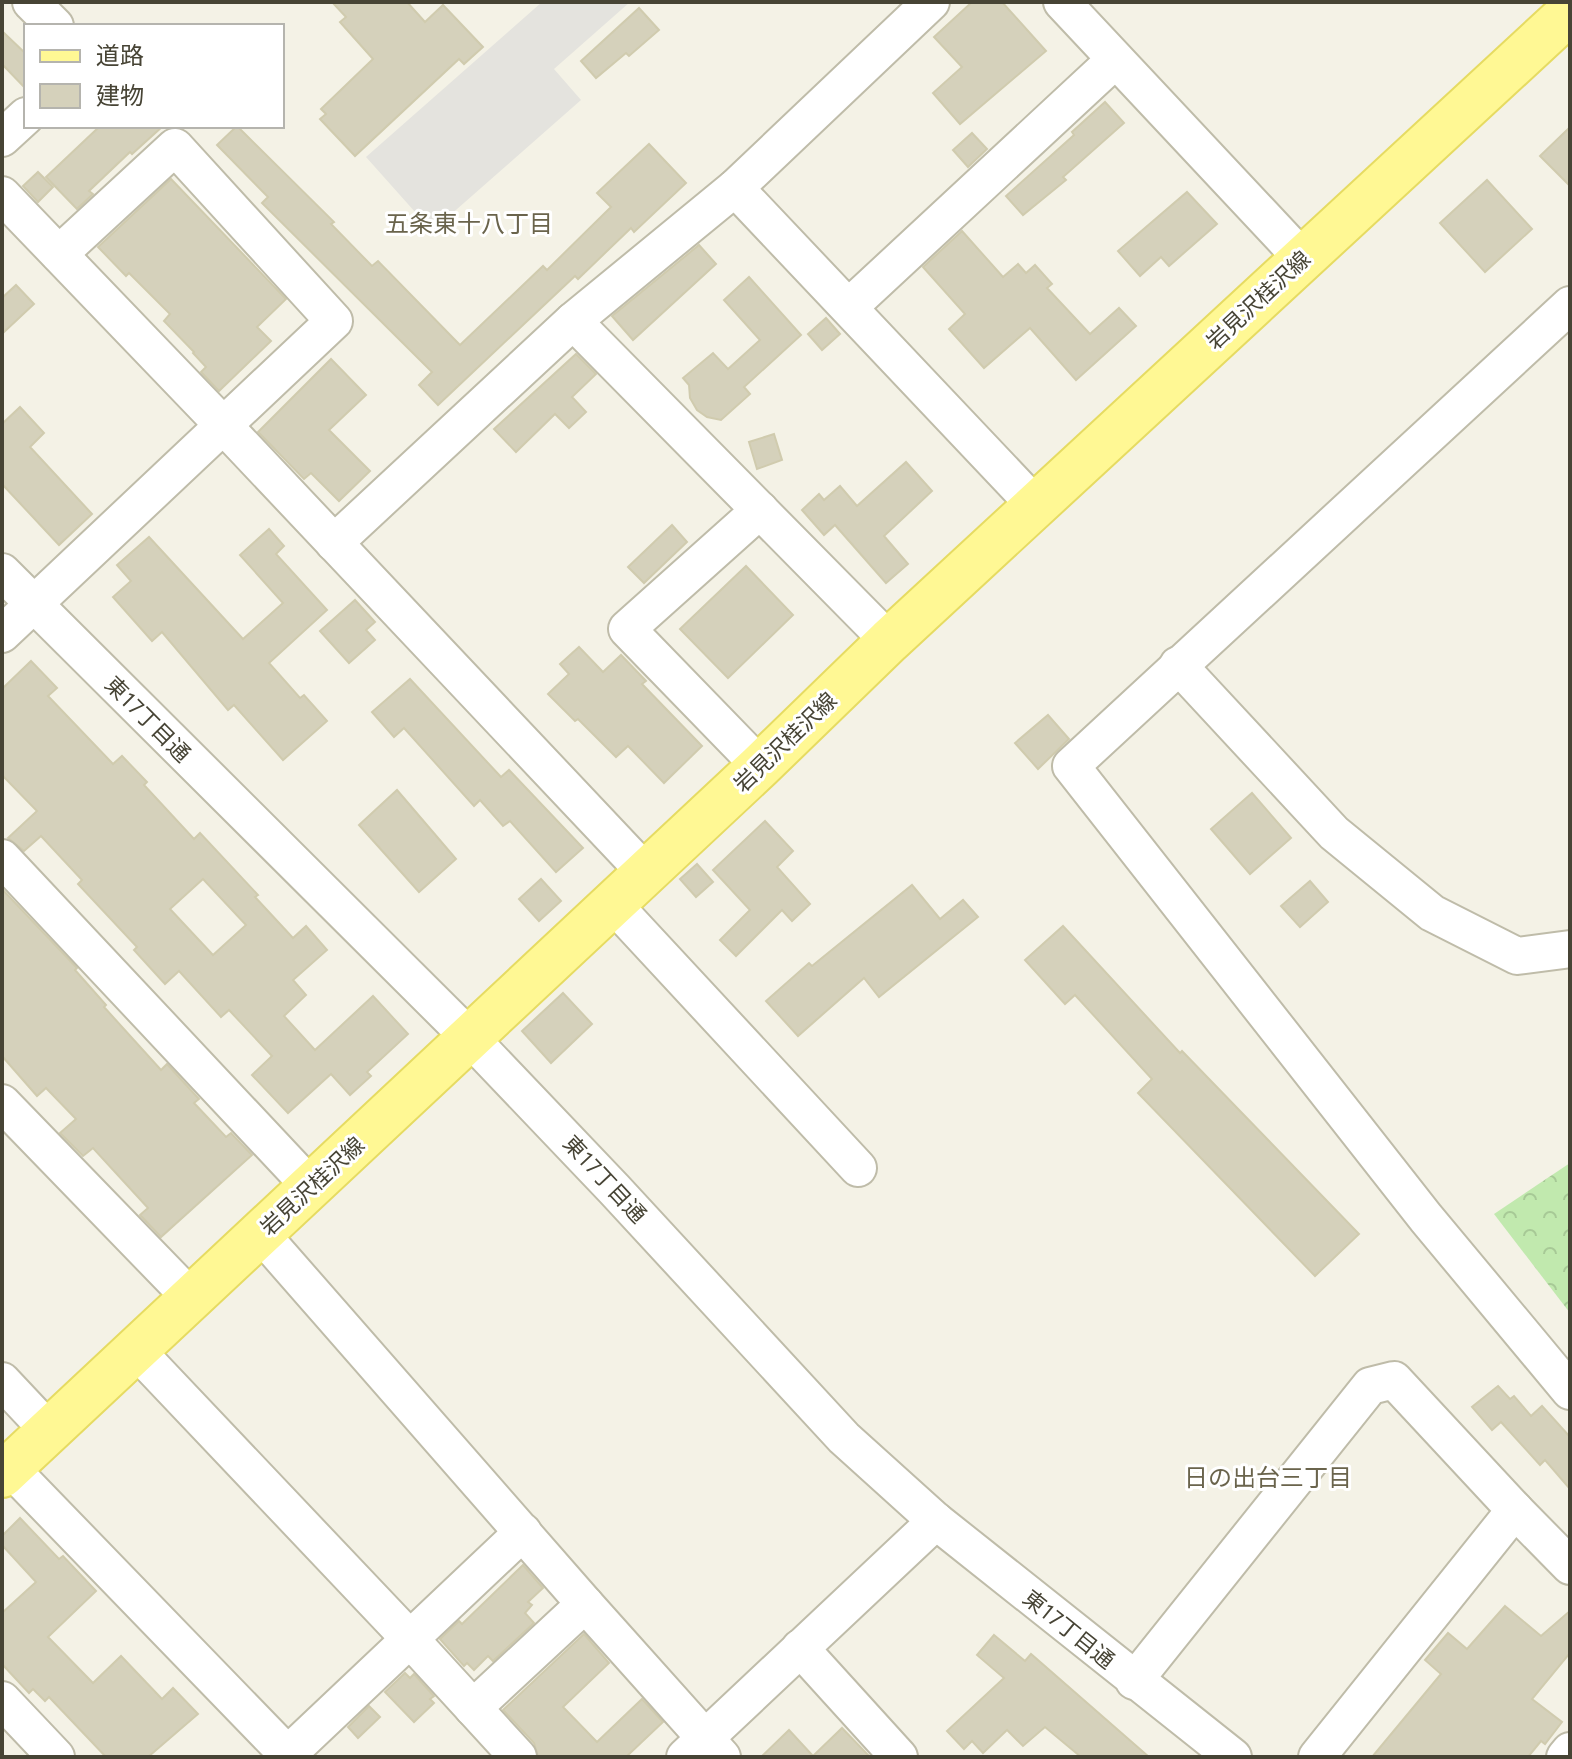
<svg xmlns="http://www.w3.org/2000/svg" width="1572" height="1759" viewBox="0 0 1572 1759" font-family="'Roboto Condensed','Noto Sans JP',sans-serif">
  <defs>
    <pattern id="forest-crowns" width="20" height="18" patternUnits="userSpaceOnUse" patternTransform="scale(2)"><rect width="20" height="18" fill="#c1e9ae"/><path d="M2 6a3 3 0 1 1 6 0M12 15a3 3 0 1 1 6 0" fill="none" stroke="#a7c996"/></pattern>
  </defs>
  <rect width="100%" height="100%" fill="#f4f2e6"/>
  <polygon fill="url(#forest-crowns)" points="1570,1163 1570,1313 1494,1214"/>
  <polygon fill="#e4e3de" points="542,2 630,2 554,69 581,100 432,231 366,157"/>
  <g fill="#d5d1bb" stroke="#d0cbae" stroke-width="2" fill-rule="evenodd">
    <polygon points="332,2 407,2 425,22 443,5 483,47 464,64 459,59 355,156 320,119 326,114 321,109 373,59 340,22 346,17"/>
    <polygon points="972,2 1002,2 1046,51 960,124 933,93 962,67 934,37"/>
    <polygon points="639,8 659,30 629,56 626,53 596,78 581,61"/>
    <polygon points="2,31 26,54 26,89 2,64"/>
    <polygon points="1105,102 1124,123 1063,177 1066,180 1023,215 1006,196 1074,135 1072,132"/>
    <polygon points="100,126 163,126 132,154 130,152 89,191 93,194 77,209 46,177"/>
    <polygon points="237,126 334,222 331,224 372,266 378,261 460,345 543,266 547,270 611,207 597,193 649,144 686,183 634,232 631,228 578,279 575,276 438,405 419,385 432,372 262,203 268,197 217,145"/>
    <polygon points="1570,127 1570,186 1540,156"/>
    <polygon points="972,133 987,149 968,167 953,150"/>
    <polygon points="38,172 53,187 38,202 23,186"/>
    <polygon points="171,179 286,299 257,327 271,341 219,391 201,372 206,367 193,353 194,352 164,321 170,314 129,273 126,276 98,247"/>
    <polygon points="1487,180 1532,229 1485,272 1440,223"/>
    <polygon points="1187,192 1217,224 1169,266 1161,257 1140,276 1118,251"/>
    <polygon points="962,231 1003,277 1018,264 1026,273 1035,265 1052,284 1047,288 1090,334 1119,308 1136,326 1076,380 1030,328 984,368 949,329 965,314 923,267"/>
    <polygon points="699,245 716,264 633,340 612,316"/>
    <polygon points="749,277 801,335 744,387 750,394 721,420 707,417 697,410 690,398 689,385 683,378 713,353 728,369 760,340 724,300"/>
    <polygon points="16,285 34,304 2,334 2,298"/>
    <polygon points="826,318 840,334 822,350 808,334"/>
    <polygon points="576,354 596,374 572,397 586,412 569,428 555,414 516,452 494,429"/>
    <polygon points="331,359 366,395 329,430 370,471 339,501 311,473 304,479 258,432"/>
    <polygon points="20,407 44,433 30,447 92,514 59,545 2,484 2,424"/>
    <polygon points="774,434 782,460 757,469 749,442"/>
    <polygon points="906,462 932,491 884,536 908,564 886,583 835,525 824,535 802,510 819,494 824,500 840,486 857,506"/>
    <polygon points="672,525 687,542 644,583 628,567"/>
    <polygon points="269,529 284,546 276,554 327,610 269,663 300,698 304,695 327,721 283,760 234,705 228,710 162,632 152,641 113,597 131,581 117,565 149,537 243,639 283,603 240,555"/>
    <polygon points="746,566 793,615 728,678 680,629"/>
    <polygon points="355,600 375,622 366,630 375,640 349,663 320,631"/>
    <polygon points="579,647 603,672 621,655 646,681 642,684 702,746 664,783 628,746 616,757 578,719 575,721 548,694 569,674 560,664"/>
    <path d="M31 661 57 688 48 696 113 764 122 756 147 782 144 785 194 839 200 833 258 895 255 897 293 938 306 926 327 950 293 980 306 995 284 1016 315 1050 373 996 408 1034 367 1072 371 1076 350 1095 331 1074 288 1113 252 1075 272 1056 229 1010 221 1017 179 971 165 984 134 950 137 947 78 884 82 880 41 836 24 851 8 838 37 811 2 775V689ZM203 879 246 925 213 955 170 909Z"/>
    <polygon points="410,679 501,777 509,770 583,848 556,872 510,821 503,826 480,800 474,806 404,728 394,737 372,712"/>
    <polygon points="1048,715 1069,739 1038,769 1015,743"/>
    <polygon points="397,790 456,859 419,892 359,825"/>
    <polygon points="1252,793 1291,838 1250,874 1211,829"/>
    <polygon points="765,821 793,851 777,867 810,904 792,921 782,910 736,956 720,940 750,910 713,870"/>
    <polygon points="697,864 713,882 696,897 680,879"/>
    <polygon points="541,879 561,901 539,921 519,899"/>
    <polygon points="1310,881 1328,902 1300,927 1281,906"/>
    <polygon points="912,885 940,919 963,900 978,917 879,997 864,978 798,1036 766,1001 809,963 812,966"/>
    <polygon points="2,889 77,968 75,970 106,1005 104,1007 161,1070 167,1064 199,1099 194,1103 226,1137 231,1133 252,1155 161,1237 140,1215 148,1208 93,1148 83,1156 60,1133 76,1119 46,1088 37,1096 2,1056"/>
    <polygon points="1063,926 1180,1053 1182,1051 1359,1234 1315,1276 1138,1093 1152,1079 1075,995 1065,1004 1025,960"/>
    <polygon points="563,993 592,1024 551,1063 522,1031"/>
    <polygon points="1498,1386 1510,1399 1514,1396 1531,1416 1542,1406 1570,1437 1570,1489 1545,1460 1540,1465 1501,1422 1492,1430 1472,1407"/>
    <polygon points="20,1518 59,1559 63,1556 96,1591 48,1637 93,1683 121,1656 162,1699 173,1688 198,1714 148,1757 106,1757 49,1697 45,1701 33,1689 29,1693 2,1664 2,1613 36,1582 2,1545 2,1536"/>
    <polygon points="523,1565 543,1588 528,1602 532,1605 525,1613 534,1623 493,1661 488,1656 474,1670 467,1663 464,1666 440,1639 459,1621 462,1624"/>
    <polygon points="1505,1606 1541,1636 1570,1611 1570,1653 1532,1699 1562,1722 1545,1744 1541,1741 1528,1757 1372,1757 1441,1674 1425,1660 1448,1633 1467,1649"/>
    <polygon points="584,1634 609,1663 563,1707 597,1742 642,1699 663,1722 626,1757 538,1757 534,1743 503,1710"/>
    <polygon points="994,1635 1025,1661 1031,1654 1149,1757 1081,1757 1045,1727 1023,1746 1007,1730 983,1753 972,1741 964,1749 947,1731 1004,1678 977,1655"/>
    <polygon points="405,1673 410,1678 414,1674 434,1696 430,1699 434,1703 414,1722 385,1692"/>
    <polygon points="369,1706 380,1717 358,1738 348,1727"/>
    <polygon points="842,1728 870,1757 761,1757 789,1730 813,1756"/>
  </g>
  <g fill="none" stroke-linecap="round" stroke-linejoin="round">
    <g stroke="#bfbca9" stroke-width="40">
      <g id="minor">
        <polyline points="31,2 55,26"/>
        <polyline points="1062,2 1302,258"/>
        <polyline points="2,138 26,116"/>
        <polyline points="735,188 1036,506"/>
        <polyline points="2,195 223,425 646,873"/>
        <polyline points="1570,305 1071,766 1426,1218 1570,1391"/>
        <polyline points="849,307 1115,60"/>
        <polyline points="573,321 889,641"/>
        <polyline points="760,510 627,629 760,766"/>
        <polyline points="334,543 573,321 735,188 931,2"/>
        <polyline points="2,572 470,1038 614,1189 844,1438 936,1521 1233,1757"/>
        <polyline points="2,634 334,321 175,147 59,254"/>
        <polyline points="1178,665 1334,833 1432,913 1517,956 1570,949"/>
        <polyline points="2,858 311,1187"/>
        <polyline points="613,904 858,1168"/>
        <polyline points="2,1103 191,1298"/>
        <polyline points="261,1234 585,1604 722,1757"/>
        <polyline points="135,1349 410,1639 518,1757"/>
        <polyline points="2,1381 49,1431"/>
        <polyline points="10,1468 290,1757"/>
        <polyline points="1515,1510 1570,1566"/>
        <polyline points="800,1648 899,1757"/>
        <polyline points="1134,1681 1370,1386 1394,1380 1515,1510 1317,1757"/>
        <polyline points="2,1700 56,1757"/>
        <polyline points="473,1708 585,1604"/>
        <polyline points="285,1757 523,1532"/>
        <polyline points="685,1757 936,1521"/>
        <polyline points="1565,1757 1570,1751"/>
      </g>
    </g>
    <g stroke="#e6db62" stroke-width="48">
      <polyline id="major" points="2,1475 760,766 889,641 1570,12"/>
    </g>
    <use href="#minor" stroke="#fff" stroke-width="36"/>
    <use href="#major" stroke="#fff894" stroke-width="44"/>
  </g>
  <g text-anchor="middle" stroke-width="6" stroke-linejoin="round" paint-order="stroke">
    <g font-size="22" fill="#474435" stroke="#fff">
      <text transform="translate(1258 300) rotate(-43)" y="8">岩見沢桂沢線</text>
      <text transform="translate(148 719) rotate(45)" y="8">東17丁目通</text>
      <text transform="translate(785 742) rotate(-44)" y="8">岩見沢桂沢線</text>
      <text transform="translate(605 1179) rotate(47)" y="8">東17丁目通</text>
      <text transform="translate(312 1186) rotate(-43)" y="8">岩見沢桂沢線</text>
      <text transform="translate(1069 1629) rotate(39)" y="8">東17丁目通</text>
    </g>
    <g font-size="24" fill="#6a644c" stroke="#fff">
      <text x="469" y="232">五条東十八丁目</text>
      <text x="1268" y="1486">日の出台三丁目</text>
    </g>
  </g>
  <rect width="1572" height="1759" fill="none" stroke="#474435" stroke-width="8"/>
  <rect x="24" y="24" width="260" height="104" fill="#ffffff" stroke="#b5b4ae" stroke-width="2"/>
  <rect x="40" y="50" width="40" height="12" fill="#fff894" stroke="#b5b4ae" stroke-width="2"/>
  <text x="96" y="64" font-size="24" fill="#474435">道路</text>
  <rect x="40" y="84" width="40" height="24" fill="#d5d1bb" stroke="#b5b4ae" stroke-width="2"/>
  <text x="96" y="104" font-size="24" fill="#474435">建物</text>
</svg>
